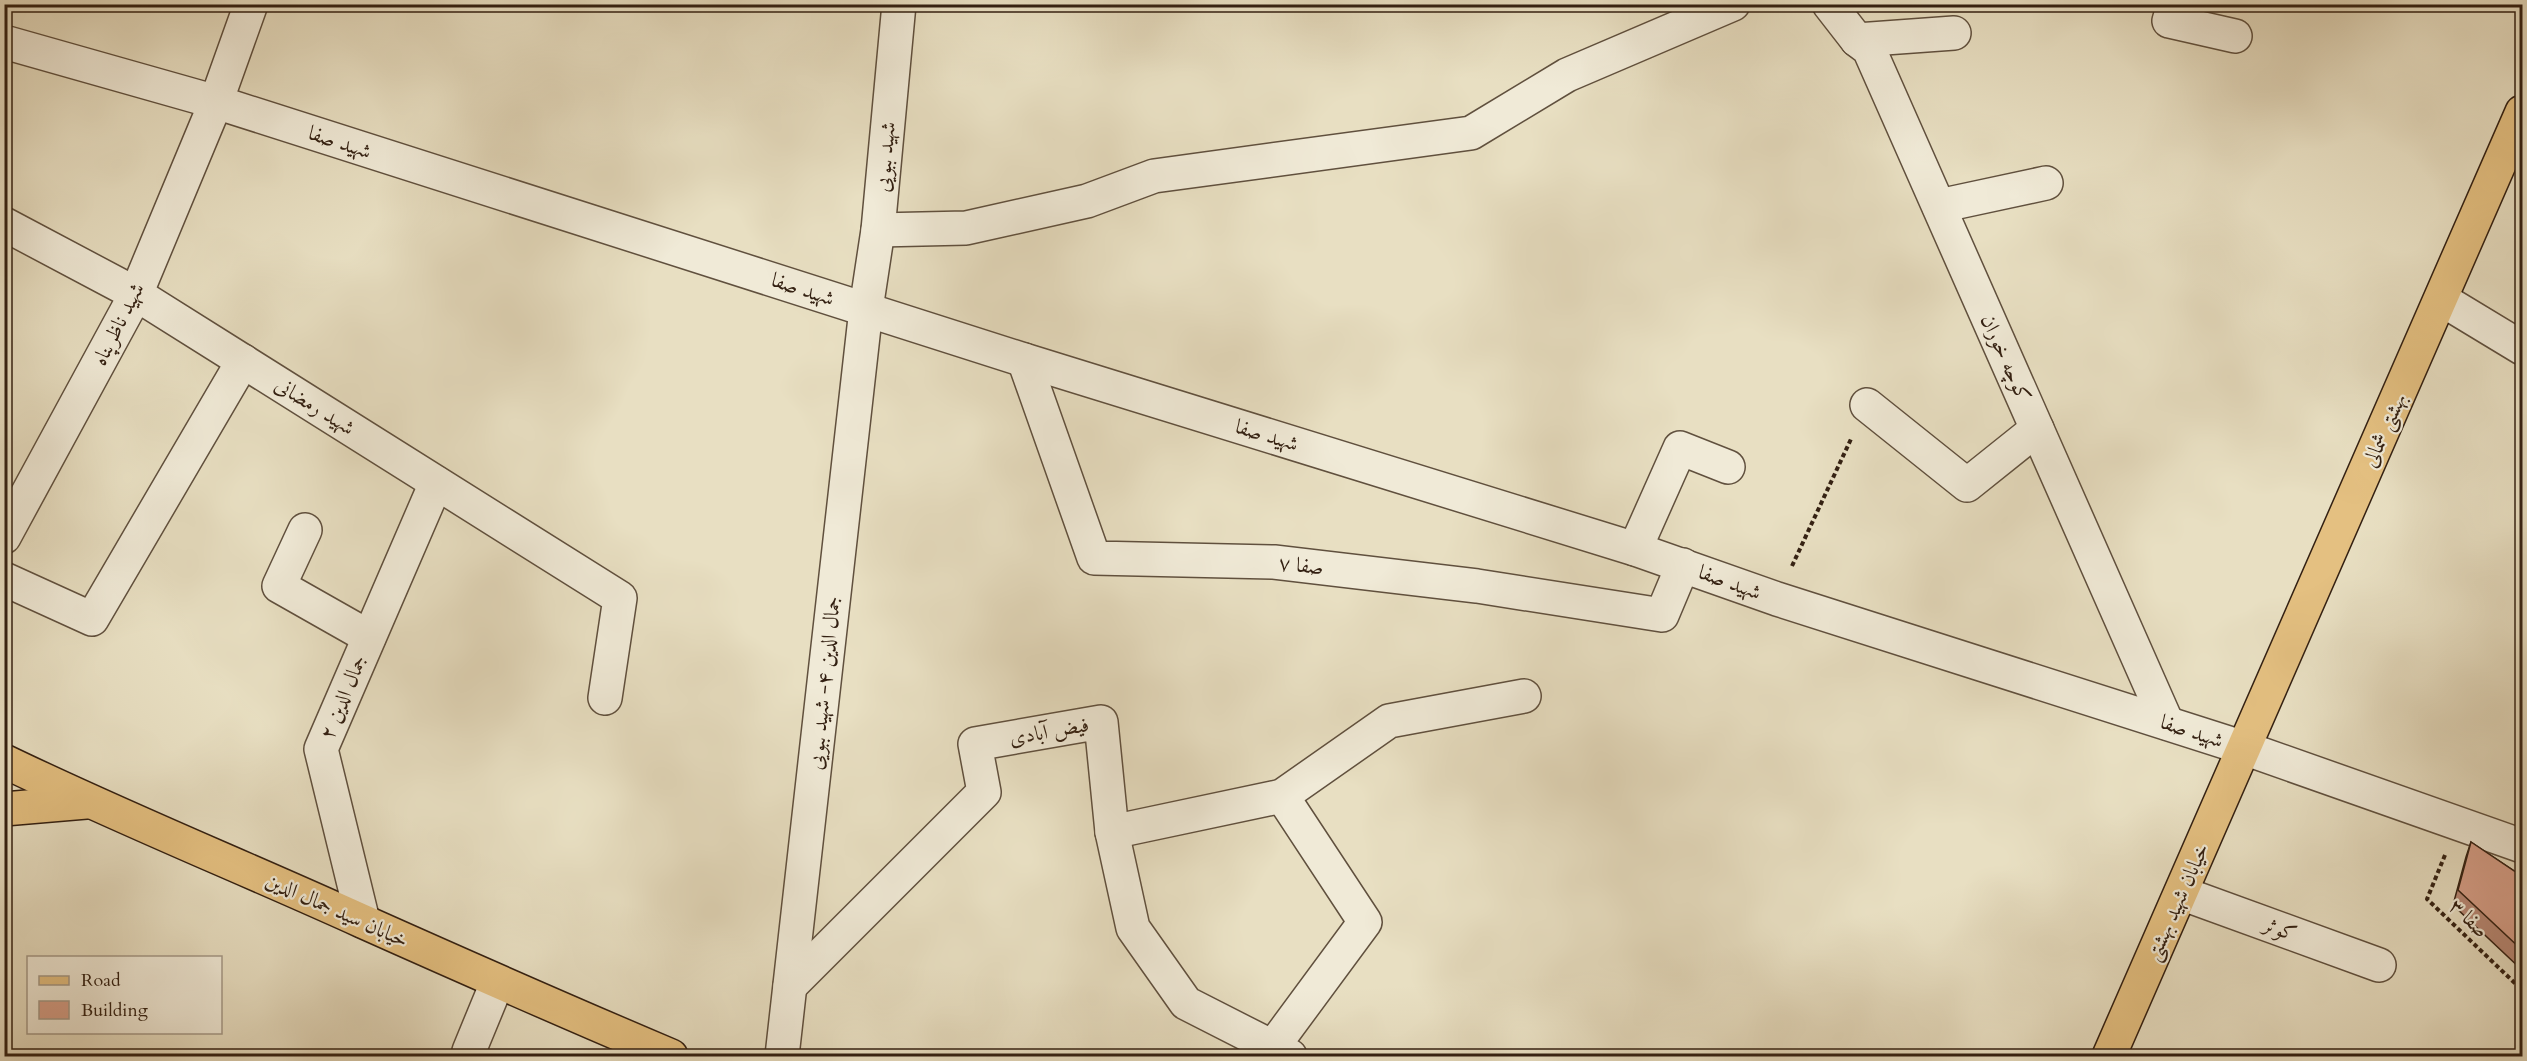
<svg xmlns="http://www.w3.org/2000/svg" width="2527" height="1061" viewBox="0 0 2527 1061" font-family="Cardo,Amiri,serif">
  <rect width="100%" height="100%" fill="#e8dfc2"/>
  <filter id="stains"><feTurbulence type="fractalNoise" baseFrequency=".00333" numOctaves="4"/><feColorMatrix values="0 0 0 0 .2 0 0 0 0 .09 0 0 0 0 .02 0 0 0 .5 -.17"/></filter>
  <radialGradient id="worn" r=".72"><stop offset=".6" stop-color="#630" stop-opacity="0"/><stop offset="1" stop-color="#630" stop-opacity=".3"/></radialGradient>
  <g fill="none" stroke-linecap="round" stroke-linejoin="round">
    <g stroke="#60503e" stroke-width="36">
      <g id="minor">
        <polyline points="1829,4 1857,40 1869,49 2167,723"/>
        <polyline points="2174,4 2169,21 2235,36"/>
        <polyline points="1857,40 1954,33"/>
        <polyline points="4,42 216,102 1024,360 1635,549 1777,599 2244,748 2522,846"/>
        <polyline points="1939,206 2046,183"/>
        <polyline points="4,224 136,294 620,598 605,698"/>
        <polyline points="878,230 966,228 1087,201 1154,176 1471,133 1567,75 1733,4"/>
        <polyline points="2441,299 2522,348"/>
        <polyline points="1024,360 1094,558 1274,562 1477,586 1662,615 1683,565"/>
        <polyline points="1867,405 1967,485 2037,429"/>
        <polyline points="305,530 279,586 369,637"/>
        <polyline points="4,537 136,294 216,102 251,4"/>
        <polyline points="1635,549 1680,448 1728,467"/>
        <polyline points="4,579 92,619 243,361"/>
        <polyline points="1112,832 1282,796 1389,721 1524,696"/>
        <polyline points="2181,893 2379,965"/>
        <polyline points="363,921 321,749 436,483"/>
        <polyline points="790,986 984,792 975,744 1101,722 1112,832 1133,928 1186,1003 1290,1056"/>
        <polyline points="1272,1048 1365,922 1282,796"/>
        <polyline points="471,1056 469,1051 497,983"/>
        <polyline points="782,1056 866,309 878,230 899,4"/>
      </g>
    </g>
    <g stroke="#332012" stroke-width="36">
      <g id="major">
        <path d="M4 761C122 818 243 867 362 921 465 967 567 1012 671 1056"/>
        <polyline points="4,809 86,802"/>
        <polyline points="2109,1056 2522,112"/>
      </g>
    </g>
    <g stroke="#332012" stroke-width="4" stroke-dasharray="4.5 3" stroke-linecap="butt">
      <polyline points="1792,566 1851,439"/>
      <polyline points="2445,855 2427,899 2522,990"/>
    </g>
    <use href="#minor" stroke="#f0ead7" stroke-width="33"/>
    <use href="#major" stroke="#e4c081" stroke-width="33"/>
  </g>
  <polygon fill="#b98976" stroke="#332012" stroke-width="1.5" points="2471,842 2523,877 2523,971 2453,905 2466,857"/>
  <polygon fill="#d79f89" stroke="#332012" stroke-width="1.5" points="2471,842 2523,877 2523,951 2458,890"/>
  <g text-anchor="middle" stroke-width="4.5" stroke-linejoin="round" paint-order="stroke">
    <g font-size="21" fill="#332012" stroke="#f0ead7">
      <text transform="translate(340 142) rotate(18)" y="7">شهید صفا</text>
      <text transform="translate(885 157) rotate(-85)" y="7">شهید ببویی</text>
      <text transform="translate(803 289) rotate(18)" y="7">شهید صفا</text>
      <text transform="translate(118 324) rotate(-63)" y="7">شهید ناظرپناه</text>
      <text transform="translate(2006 358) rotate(66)" y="7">کوچه خوران</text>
      <text transform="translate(315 406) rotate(32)" y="7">شهید رمضانی</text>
      <text transform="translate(2384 430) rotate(-66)" y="7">بهشتی شمالی</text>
      <text transform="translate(1267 435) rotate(17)" y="7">شهید صفا</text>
      <text transform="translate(1301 565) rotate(6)" y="7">صفا ۷</text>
      <text transform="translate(1730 582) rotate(20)" y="7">شهید صفا</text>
      <text transform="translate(824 683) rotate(-84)" y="7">جمال الدین ۴- شهید ببویی</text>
      <text transform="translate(343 697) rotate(-67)" y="7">جمال الدین ۲</text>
      <text transform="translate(1049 731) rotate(-10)" y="7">فیض آبادی</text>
      <text transform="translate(2192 731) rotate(18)" y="7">شهید صفا</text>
      <text transform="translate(2177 902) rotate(-66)" y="7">خیابان شهید بهشتی</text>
      <text transform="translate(337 910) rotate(24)" y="7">خیابان سید جمال الدین</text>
      <text transform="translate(2469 918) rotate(44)" y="7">صفا ۳</text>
      <text transform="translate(2280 929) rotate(20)" y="7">کوثر</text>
    </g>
  </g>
  <rect width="2527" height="1061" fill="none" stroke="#e8dfc2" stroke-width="24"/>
  <rect x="6" y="6" width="2515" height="1049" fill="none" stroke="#332012" stroke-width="3"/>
  <rect x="12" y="12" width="2503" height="1037" fill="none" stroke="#332012" stroke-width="1.5"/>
  <rect x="27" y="956" width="195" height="78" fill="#f0ead7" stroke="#a49988" stroke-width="1.5"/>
  <rect x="39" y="976" width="30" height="9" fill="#e4c081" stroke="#a49988" stroke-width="1.5"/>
  <text x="81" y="986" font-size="18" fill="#332012">Road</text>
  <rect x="39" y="1001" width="30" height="18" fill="#d79f89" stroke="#a49988" stroke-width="1.5"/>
  <text x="81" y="1016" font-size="18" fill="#332012">Building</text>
  <rect width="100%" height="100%" filter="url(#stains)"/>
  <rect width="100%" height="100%" fill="url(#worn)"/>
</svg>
